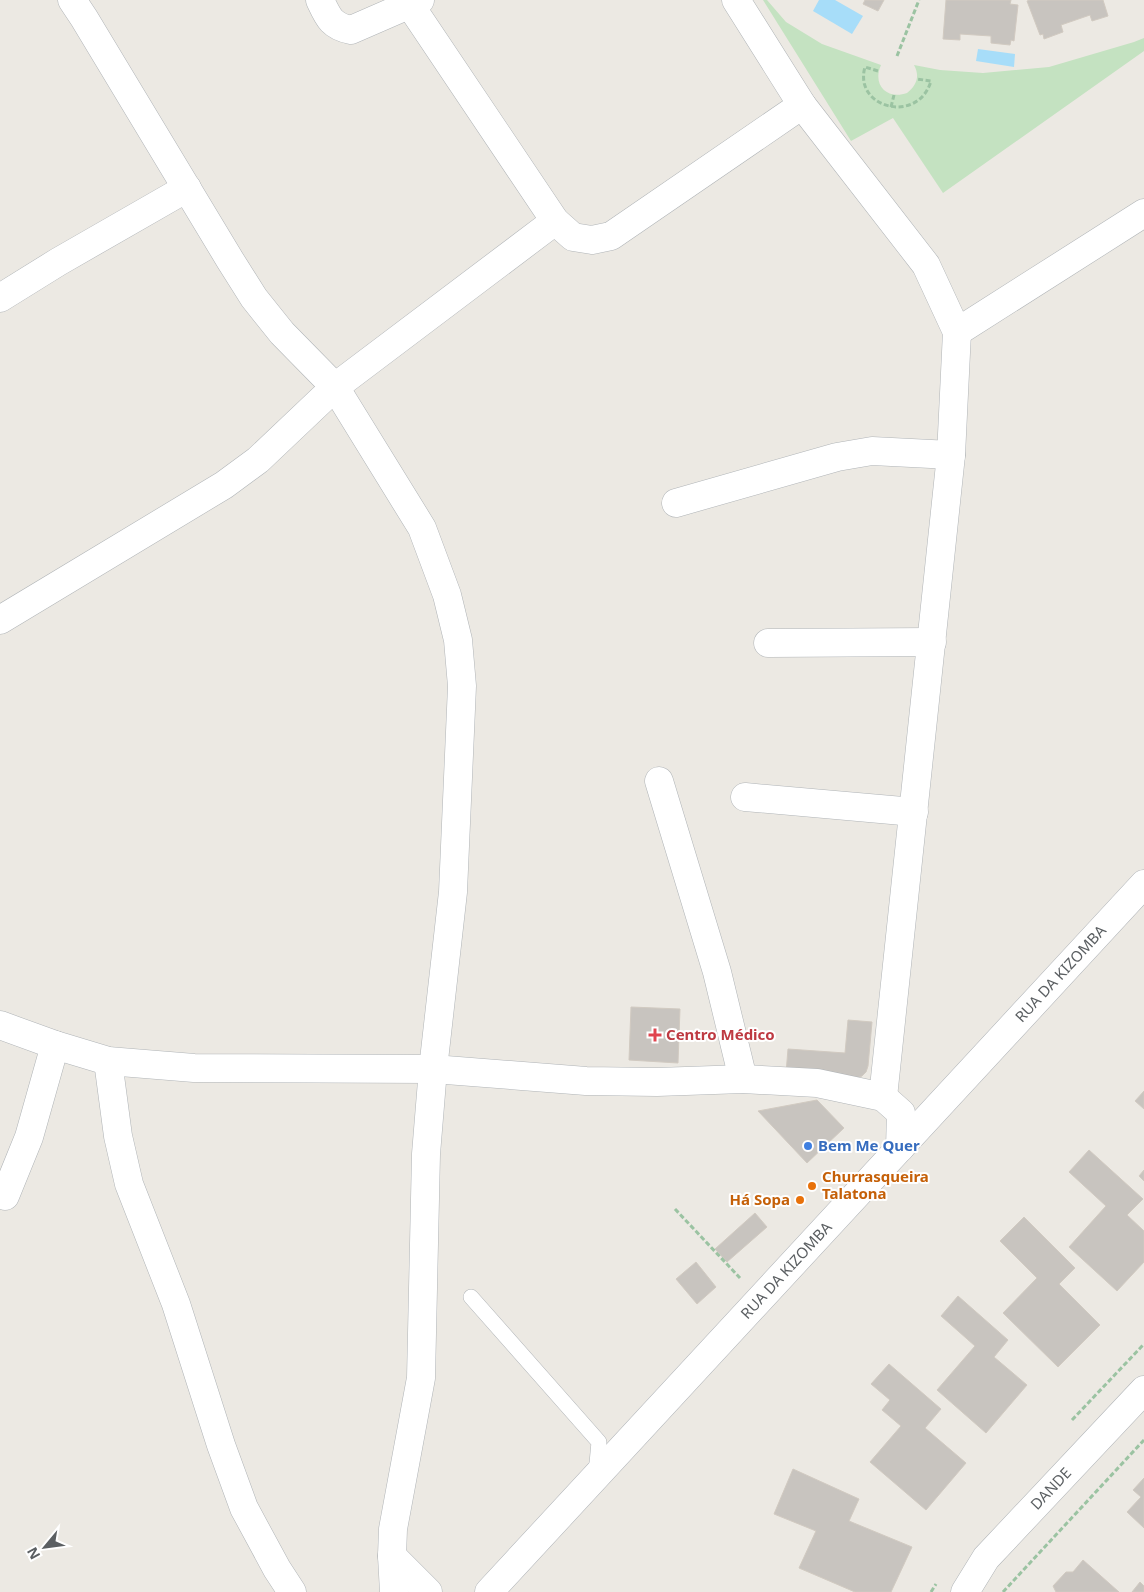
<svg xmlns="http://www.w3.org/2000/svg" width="1144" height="1592" viewBox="0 0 1144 1592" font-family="'Noto Sans',sans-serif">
  <rect width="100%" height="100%" fill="#ece9e3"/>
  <path fill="#c4e2c1" d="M763 0H767L786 22 822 44 881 65C872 85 887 100 907 93 917 85 920 76 914 65L940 70 983 73 1049 67 1134 42 1144 38V51L943 193 893 118 851 141Z"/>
  <g fill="#a7ddf9">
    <polygon points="819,0 835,0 863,16 852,34 813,11"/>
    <polygon points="978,49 1015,54 1014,67 976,61"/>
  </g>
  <g fill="#c8c4bf" stroke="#d1cac1">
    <polygon points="865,0 884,0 878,11 863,4"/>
    <polygon points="946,0 1011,0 1010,4 1018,5 1014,41 1011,40 1010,45 991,43 991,36 960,34 960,40 943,39"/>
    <polygon points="1030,0 1103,0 1108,16 1092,21 1090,15 1061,25 1063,32 1044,39 1043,34 1040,35 1027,1"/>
    <polygon points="631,1007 680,1009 678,1063 629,1060"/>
    <polygon points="848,1020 872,1022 868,1066 866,1072 862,1076 857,1078 786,1073 788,1049 845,1053"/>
    <polygon points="1144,1091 1144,1109 1135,1101"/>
    <polygon points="817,1100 844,1128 807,1163 758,1111"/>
    <polygon points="1089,1150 1143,1199 1127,1215 1144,1231 1144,1262 1117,1291 1069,1247 1106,1206 1069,1172"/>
    <polygon points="1144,1170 1144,1181 1139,1176"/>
    <polygon points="755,1213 767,1227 727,1262 715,1249"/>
    <polygon points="1024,1217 1075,1268 1059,1284 1100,1325 1058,1367 1003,1313 1037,1278 1000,1241"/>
    <polygon points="696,1262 716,1287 697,1304 676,1279"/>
    <polygon points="958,1296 1008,1340 994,1357 1027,1385 986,1433 937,1390 975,1346 941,1316"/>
    <polygon points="889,1364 941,1409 925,1428 966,1463 926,1510 870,1462 901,1426 882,1410 890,1400 871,1384"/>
    <polygon points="793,1469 859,1499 849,1521 912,1547 891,1592 855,1592 799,1568 816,1531 774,1514"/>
    <polygon points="1144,1478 1144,1528 1127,1512 1141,1497 1133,1490"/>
    <polygon points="1083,1560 1119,1592 1056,1592 1053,1586 1066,1572 1073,1572"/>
    <polygon points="1140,1582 1144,1586 1144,1592 1132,1592"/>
  </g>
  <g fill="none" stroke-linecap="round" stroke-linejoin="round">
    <g stroke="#b0b4b7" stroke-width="16">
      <polyline id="service" points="471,1297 599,1442 596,1474"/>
    </g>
    <g stroke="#b0b4b7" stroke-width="29">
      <g id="minor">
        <polyline points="72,0 84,18 230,260 254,298 282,333 335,387 422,528 447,595 458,640 462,686 453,892 433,1069 426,1154 421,1378 393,1529 392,1556 394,1592"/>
        <path d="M320 0C328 17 331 26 351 30L420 0"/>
        <polyline points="736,0 802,105 926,265 957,332 951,455 883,1097"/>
        <polyline points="410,5 555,221 573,237 592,240 611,236 802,105"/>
        <polyline points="0,298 58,262 187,188"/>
        <polyline points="957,332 1144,213"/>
        <polyline points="676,503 837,457 872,451 951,455"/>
        <polyline points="0,620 224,485 258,460 335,387 555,221"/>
        <polyline points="768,643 932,642"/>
        <polyline points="659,781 717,972 743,1079"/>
        <polyline points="745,797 914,812"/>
        <polyline points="0,1025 55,1045 108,1061 194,1068 433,1069 586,1081 657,1082 743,1079 817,1083 883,1097 901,1113 900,1148"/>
        <polyline points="108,1061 118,1136 129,1184 176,1304 221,1445 244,1508 277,1569 292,1592"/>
        <polyline points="5,1196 29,1137 55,1045"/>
        <polyline points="392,1556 428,1592"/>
        <path id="s1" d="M965 1592 986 1558 1144 1390"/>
      </g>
    </g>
    <g stroke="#afb3b7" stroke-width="29">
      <g id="secondary">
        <path id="s2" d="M489 1592 1144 884"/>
      </g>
    </g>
    <g stroke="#9bc3a2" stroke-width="3" stroke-dasharray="5 2.5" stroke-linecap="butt">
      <polyline points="897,56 919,0"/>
      <path d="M878 71 865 67C853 108 918 125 931 81L917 79"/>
      <polyline points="891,107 894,95"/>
      <polyline points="675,1209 740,1278"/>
      <polyline points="1072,1420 1144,1344"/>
      <polyline points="931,1592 936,1584"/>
      <polyline points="1003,1592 1144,1440"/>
    </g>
    <use href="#service" stroke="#fff" stroke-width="15"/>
    <use href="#minor" stroke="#fff" stroke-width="28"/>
    <use href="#secondary" stroke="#fff" stroke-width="28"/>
  </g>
  <path fill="#e0444e" stroke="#fff" stroke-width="2" d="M652.5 1027.5h5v5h5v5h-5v5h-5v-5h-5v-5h5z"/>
  <circle fill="#3f7fe0" stroke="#fff" stroke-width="2" cx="808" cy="1146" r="5"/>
  <g fill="#e8710a" stroke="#fff" stroke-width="2">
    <circle cx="812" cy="1186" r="5"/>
    <circle cx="800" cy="1200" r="5"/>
  </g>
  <g text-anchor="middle" stroke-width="4" stroke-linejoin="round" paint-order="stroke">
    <g font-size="15" fill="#5b5f62" stroke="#fff">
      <text dy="5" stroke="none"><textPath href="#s2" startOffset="842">RUA DA KIZOMBA</textPath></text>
      <text dy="5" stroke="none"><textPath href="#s2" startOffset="438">RUA DA KIZOMBA</textPath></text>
      <text dy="5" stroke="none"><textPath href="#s1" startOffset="135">DANDE</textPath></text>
    </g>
    <g font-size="15" font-weight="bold" fill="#be3a42" stroke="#fff" text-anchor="start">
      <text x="666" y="1040">Centro Médico</text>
    </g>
    <g font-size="15" font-weight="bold" fill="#366cbe" stroke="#fff" text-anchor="start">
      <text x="818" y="1151">Bem Me Quer</text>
    </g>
    <g font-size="15" font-weight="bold" fill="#c56008" stroke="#fff" text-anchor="start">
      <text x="822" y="1182">Churrasqueira<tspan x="822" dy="17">Talatona</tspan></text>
      <text x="790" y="1205" text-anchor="end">Há Sopa</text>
    </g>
  </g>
  <g transform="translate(45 1547) rotate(241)" stroke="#ffffff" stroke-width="4" paint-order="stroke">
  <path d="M0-4L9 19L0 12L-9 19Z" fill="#5b5f62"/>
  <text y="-8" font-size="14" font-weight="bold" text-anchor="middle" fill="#5b5f62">N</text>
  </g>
</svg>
